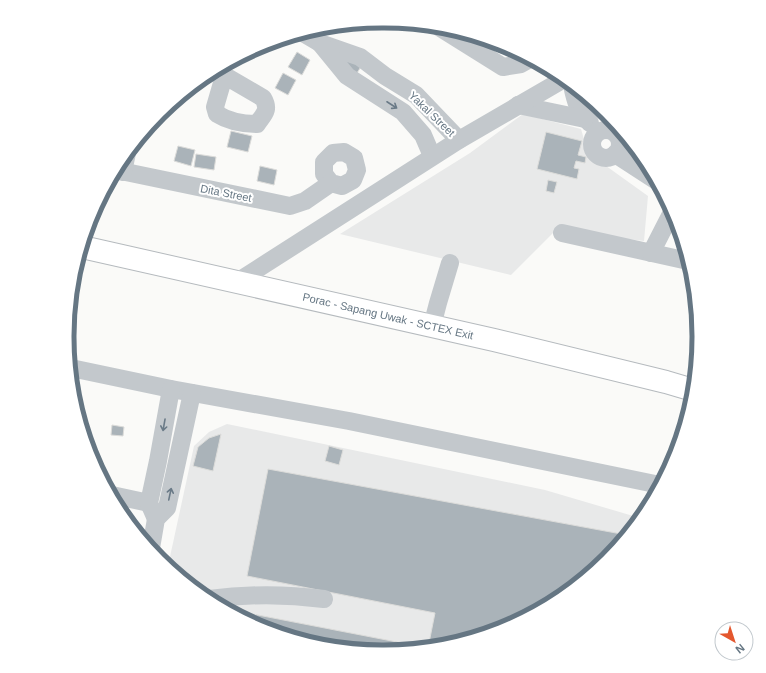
<svg xmlns="http://www.w3.org/2000/svg" width="766" height="673" viewBox="0 0 766 673" font-family="Helvetica,sans-serif">
  <rect width="100%" height="100%" fill="#fafaf8"/>
  <g fill="#e8e9e9">
    <polygon points="523,114 581,129 588,153 648,196 644,241 556,230 511,275 340,234 470,153"/>
    <polygon points="227,424 545,490 640,518 606,560 558,599 504,628 444,646 383,652 321,646 262,628 208,599 168,566 194,446 209,432"/>
  </g>
  <g fill="#aab3b9" stroke="#dcdcda">
    <polygon points="297,52 310,60 302,75 288,67"/>
    <polygon points="349,56 362,65 357,73 344,65"/>
    <polygon points="283,73 296,80 288,95 275,88"/>
    <polygon points="231,131 252,136 248,152 227,147"/>
    <polygon points="546,132 582,141 578,155 586,157 585,163 576,161 574,168 579,169 577,179 537,169"/>
    <polygon points="178,146 195,150 191,166 174,161"/>
    <polygon points="196,154 216,157 214,170 194,167"/>
    <polygon points="260,166 277,170 274,185 257,181"/>
    <polygon points="548,180 557,182 554,193 546,191"/>
    <polygon points="112,425 124,427 123,436 111,435"/>
    <polygon points="221,434 213,471 193,466 198,447 209,438"/>
    <polygon points="329,446 343,450 339,465 325,461"/>
    <polygon points="268,469 627,535 606,560 558,599 504,628 444,646 428,648 435,613 247,576"/>
    <polygon points="116,503 128,505 125,517 121,512"/>
    <polygon points="237,611 428,648 383,652 321,646 262,628 236,614"/>
  </g>
  <g fill="none" stroke-linecap="round" stroke-linejoin="round">
    <g stroke="#b5babe" stroke-width="24">
      <polyline id="major" points="82,247 494,340 666,382 693,390"/>
    </g>
    <g stroke="#c3c8cc" stroke-width="18">
      <polyline points="439,27 503,67 521,64 530,59"/>
      <polyline points="303,33 320,43 360,57 385,76 416,95 459,140"/>
      <polyline points="320,43 347,76 403,112 423,135 432,156"/>
      <path d="M215 70 263 98C270 110 264 114 257 124 244 124 228 121 217 114L215 107 224 76"/>
      <path d="M572 85C575 100 578 112 590 123"/>
      <polyline points="518,105 585,119"/>
      <circle cx="606" cy="144" r="14"/>
      <polygon points="344,152 354,158 357,170 353,180 342,186 331,183 324,174 324,162 333,153"/>
      <polyline points="615,154 655,180"/>
      <polyline points="116,170 290,206 305,201 331,183"/>
      <polyline points="123,172 127,153"/>
      <polyline points="562,233 688,261"/>
      <polyline points="651,253 672,212"/>
      <polyline points="237,282 459,140 564,79"/>
      <polyline points="432,326 438,303 450,263"/>
      <polyline points="71,368 171,389 349,421 660,485"/>
      <polyline points="112,495 149,503"/>
      <polyline points="156,519 149,503 158,461 171,389"/>
      <polyline points="151,548 156,519 167,508 192,393"/>
      <path d="M209 599C247 594 286 594 324 599"/>
    </g>
    <use href="#major" stroke="#fff" stroke-width="22"/>
  </g>
  <defs><path id="oneway-shaft" d="M-6 0H5M1.5-3L5.5 0L1.5 3" fill="none" stroke-width="1.6" stroke-linecap="round" stroke-linejoin="round"/></defs>
  <g stroke="#6a7a87">
    <use href="#oneway-shaft" transform="translate(392 105) rotate(33)"/>
    <use href="#oneway-shaft" transform="translate(164 425) rotate(100)"/>
    <use href="#oneway-shaft" transform="translate(170 494) rotate(-78)"/>
  </g>
  <g text-anchor="middle" stroke-width="4" stroke-linejoin="round" paint-order="stroke">
    <g font-size="11" fill="#657683" stroke="#fff">
      <text transform="translate(432 114) rotate(44)" y="4">Yakal Street</text>
      <text transform="translate(226 193) rotate(11)" y="4">Dita Street</text>
      <text transform="translate(388 316) rotate(13)" y="4">Porac - Sapang Uwak - SCTEX Exit</text>
    </g>
  </g>
  <path d="M0 0H766V673H0ZM382 28H384A308 308 0 0 1 692 336V337A308 308 0 0 1 384 645H382A308 308 0 0 1 74 337V336A308 308 0 0 1 382 28Z" fill="#fff" fill-rule="evenodd"/>
  <path fill="none" stroke="#657683" stroke-width="5" d="M382 28H384A308 308 0 0 1 692 336V337A308 308 0 0 1 384 645H382A308 308 0 0 1 74 337V336A308 308 0 0 1 382 28Z"/>
  <g transform="translate(734 641) rotate(141)"><circle r="19" fill="#ffffff" stroke="#c1c8cd"/>
  <path d="M0-3L7 15L0 10L-7 15Z" fill="#e4572e"/>
  <text y="-6" font-size="11" font-weight="bold" text-anchor="middle" fill="#657683">N</text>
  </g>
</svg>
